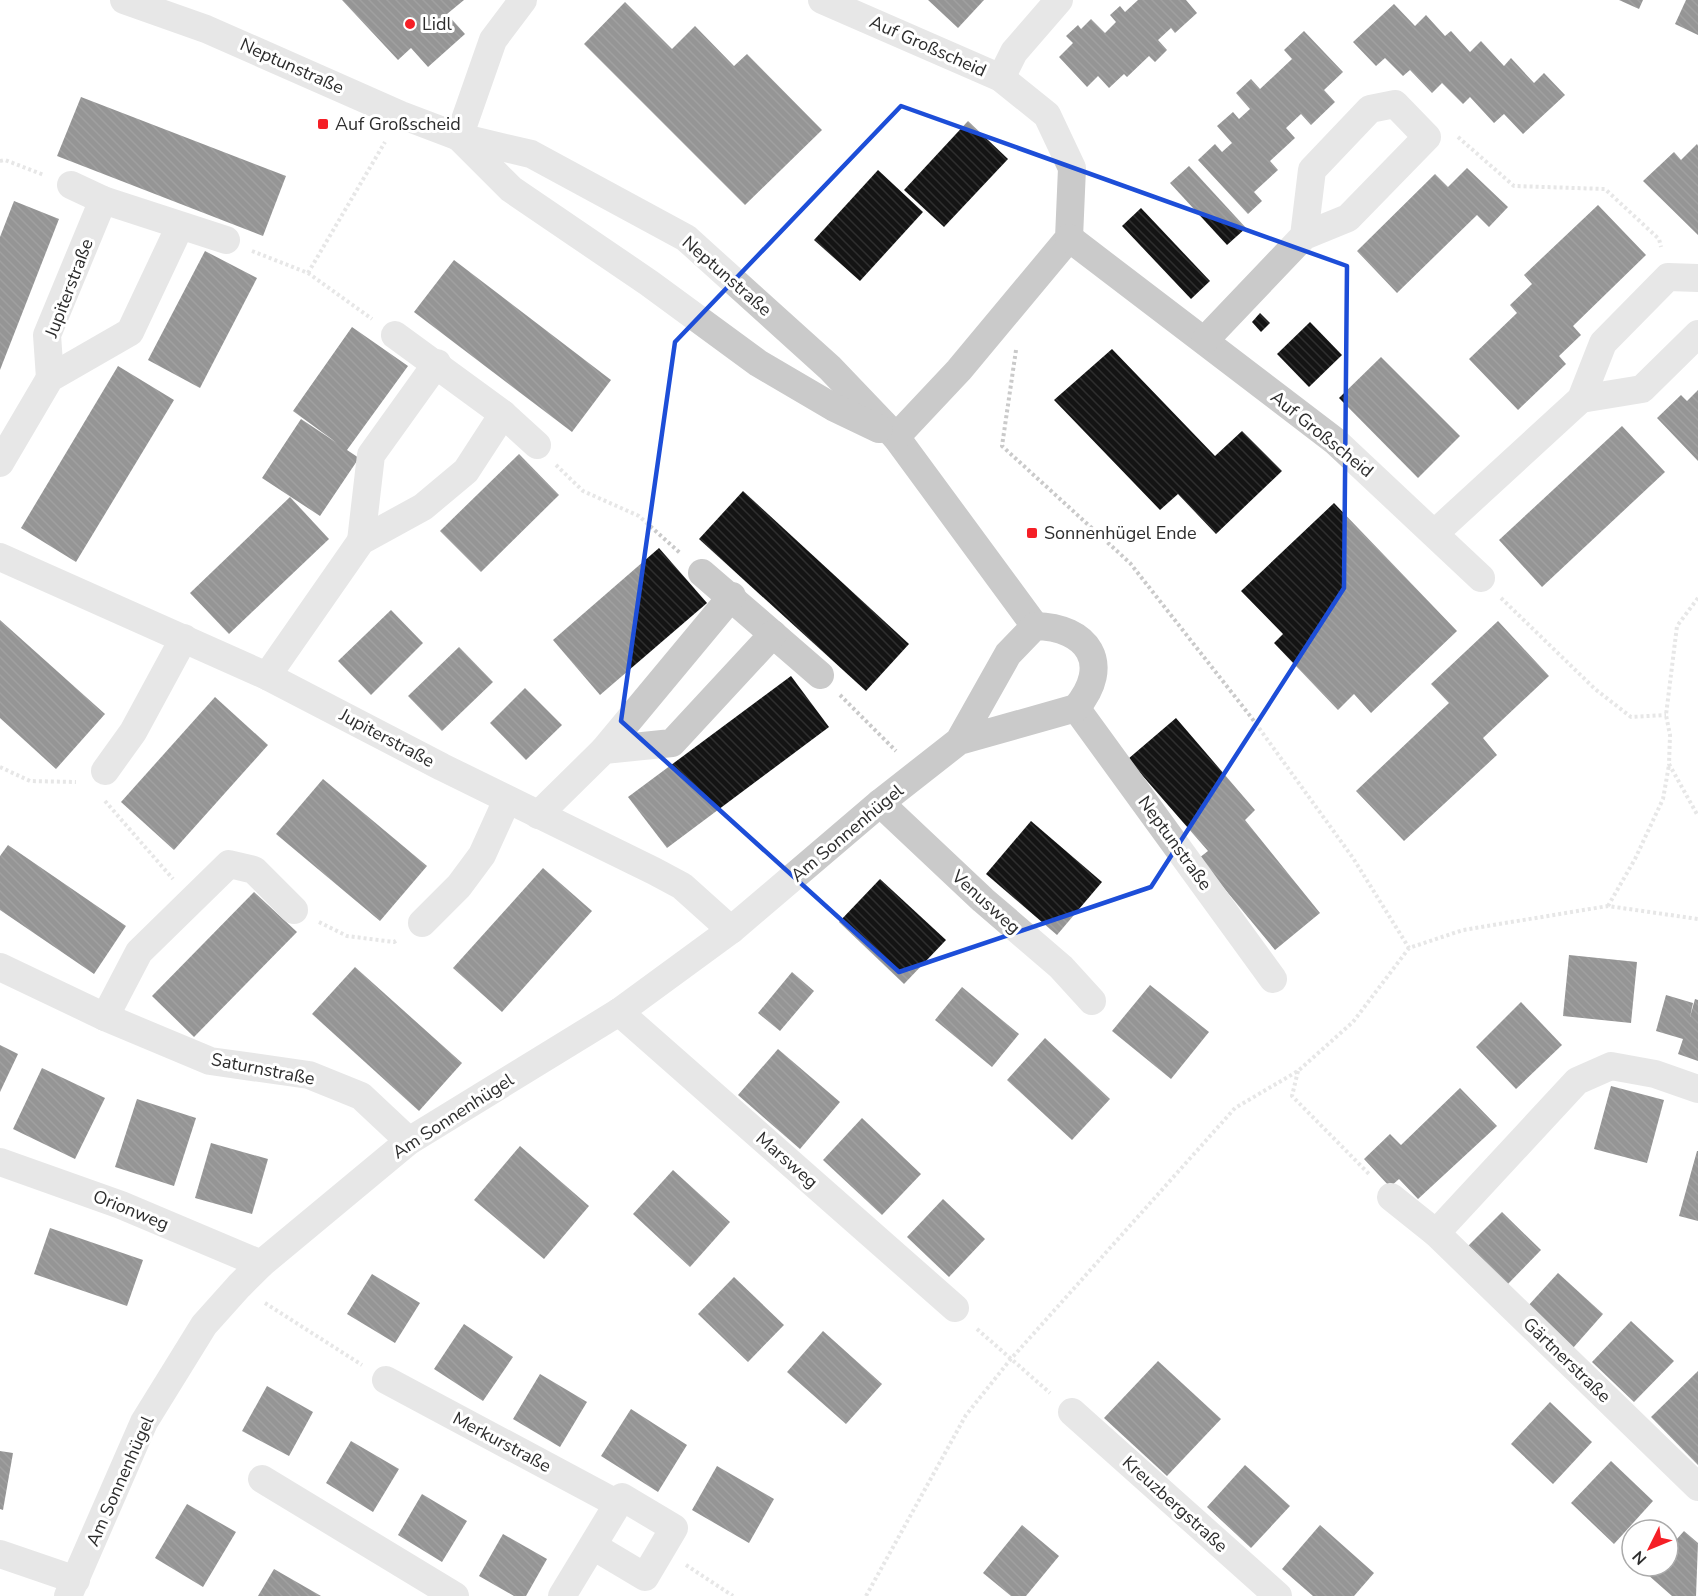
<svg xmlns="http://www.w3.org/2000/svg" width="1698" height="1596" viewBox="0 0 1698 1596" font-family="'Nunito Sans',sans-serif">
  <defs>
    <pattern id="building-back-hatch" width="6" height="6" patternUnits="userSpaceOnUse" patternTransform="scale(1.5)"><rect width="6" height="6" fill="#141414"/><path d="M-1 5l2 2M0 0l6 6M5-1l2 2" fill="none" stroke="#2e2e2e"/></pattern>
  </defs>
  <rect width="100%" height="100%" fill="#fff"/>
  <g fill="url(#building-back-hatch)">
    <polygon points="342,0 464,0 447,14 465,34 428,67 411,48 398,60"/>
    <polygon points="928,0 984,0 958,28"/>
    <polygon points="1138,0 1186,0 1197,13 1175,33 1171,28 1158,40 1167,50 1155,62 1149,56 1127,77 1124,74 1109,88 1098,76 1087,87 1059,57 1073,43 1066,36 1078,25 1081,29 1091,19 1105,33 1116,22 1110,15 1120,6 1125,12"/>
    <polygon points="1619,0 1643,0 1639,9"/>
    <polygon points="1686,0 1698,0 1698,35 1675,24"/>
    <polygon points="625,2 672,49 695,26 734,66 747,54 822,130 745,205 584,44"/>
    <polygon points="1394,4 1415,26 1426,15 1445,36 1451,31 1470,52 1481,41 1504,66 1511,58 1534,83 1544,73 1565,95 1523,134 1504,114 1494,123 1470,97 1463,104 1442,83 1432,93 1410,70 1403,76 1385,58 1376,66 1353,42"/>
    <polygon points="1304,31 1343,72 1324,90 1335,102 1311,125 1301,114 1286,128 1295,138 1270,161 1278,170 1254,192 1262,201 1248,214 1198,160 1215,144 1222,152 1232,143 1217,126 1233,112 1239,119 1250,109 1236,93 1251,79 1260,89 1292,59 1284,50"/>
    <polygon points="81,97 286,176 263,236 57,156"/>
    <polygon points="968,121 1008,159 944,227 904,190"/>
    <polygon points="1697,144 1698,146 1698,235 1643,181 1674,152 1681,160"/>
    <polygon points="1189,166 1246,228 1227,245 1170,183"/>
    <polygon points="1467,168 1508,207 1489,227 1477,215 1397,293 1357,251 1435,174 1448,187"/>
    <polygon points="878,170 923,212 860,281 814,240"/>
    <polygon points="14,201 59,219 0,370 0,237"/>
    <polygon points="1598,205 1646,255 1573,326 1581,335 1559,356 1566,364 1518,410 1469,359 1517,313 1510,305 1532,284 1524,275"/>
    <polygon points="1141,208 1210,281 1191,299 1122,226"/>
    <polygon points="205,251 257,278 200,388 148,360"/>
    <polygon points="454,260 611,380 572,432 414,312"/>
    <polygon points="1260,313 1270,323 1261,332 1252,322"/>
    <polygon points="1310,322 1342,355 1309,387 1277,354"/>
    <polygon points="352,327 408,366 347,450 359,458 320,516 262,478 301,419 337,443 293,411"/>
    <polygon points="1112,349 1215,456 1242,431 1282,471 1216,534 1178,494 1160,510 1054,400"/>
    <polygon points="1381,357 1460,436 1418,478 1339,398"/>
    <polygon points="118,366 174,400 76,562 21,528"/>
    <polygon points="1698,390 1698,461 1657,418 1681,395 1687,401"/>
    <polygon points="1622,426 1665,472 1542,587 1499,540"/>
    <polygon points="519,454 559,495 481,572 440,531"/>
    <polygon points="743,491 909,644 866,691 699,539"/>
    <polygon points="290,497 329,539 229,634 190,593"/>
    <polygon points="1334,503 1457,631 1371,713 1354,694 1338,710 1274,643 1283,634 1241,591"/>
    <polygon points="659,548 707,603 600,695 553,640"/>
    <polygon points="391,610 423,643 371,695 338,661"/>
    <polygon points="0,620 105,714 56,769 0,718"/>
    <polygon points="1498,621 1549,676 1483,738 1497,755 1404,841 1356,791 1449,703 1431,684"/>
    <polygon points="459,647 493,682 442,731 408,696"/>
    <polygon points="791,676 829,727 667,848 628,797"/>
    <polygon points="525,688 562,725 526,760 490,723"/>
    <polygon points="215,697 268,745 174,850 121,802"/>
    <polygon points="1176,718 1255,810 1245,820 1320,913 1275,950 1199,858 1208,851 1128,759"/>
    <polygon points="323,779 427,866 380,921 276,834"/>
    <polygon points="1031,821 1102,882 1057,935 986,874"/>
    <polygon points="8,845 126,926 94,974 0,910 0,856"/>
    <polygon points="543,868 592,911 502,1012 453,968"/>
    <polygon points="880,879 946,940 904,984 839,922"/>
    <polygon points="254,892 297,932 194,1037 152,996"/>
    <polygon points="1569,955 1637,962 1631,1023 1563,1016"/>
    <polygon points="355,967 462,1063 419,1111 312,1014"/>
    <polygon points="792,972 814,991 780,1031 758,1013"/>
    <polygon points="1150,985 1209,1032 1171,1079 1112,1031"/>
    <polygon points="962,987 1019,1034 992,1067 935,1020"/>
    <polygon points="1666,995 1693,1003 1690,1017 1695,999 1698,1000 1698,1061 1678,1054 1683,1039 1656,1031"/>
    <polygon points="1521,1002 1562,1045 1516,1089 1476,1047"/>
    <polygon points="1045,1038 1110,1099 1072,1140 1007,1080"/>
    <polygon points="0,1045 18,1054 0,1092"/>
    <polygon points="778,1049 840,1102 800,1149 738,1095"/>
    <polygon points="42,1068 105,1098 75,1159 13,1129"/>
    <polygon points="1611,1086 1664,1100 1647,1163 1594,1149"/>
    <polygon points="1460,1088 1497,1126 1418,1199 1399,1179 1390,1187 1364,1159 1390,1134 1401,1145"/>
    <polygon points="137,1099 196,1118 174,1186 115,1167"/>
    <polygon points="862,1118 921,1174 882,1215 823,1160"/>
    <polygon points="211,1143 268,1159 252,1214 195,1198"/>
    <polygon points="520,1146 589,1206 544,1259 474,1200"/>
    <polygon points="1697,1151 1698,1151 1698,1221 1679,1216"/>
    <polygon points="673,1170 730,1222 690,1267 633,1214"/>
    <polygon points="943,1199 985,1239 949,1277 907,1237"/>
    <polygon points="1502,1212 1541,1250 1506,1286 1467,1247"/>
    <polygon points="50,1228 143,1260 127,1306 34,1274"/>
    <polygon points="1558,1273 1603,1314 1573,1348 1527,1307"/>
    <polygon points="372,1274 420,1303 395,1343 347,1314"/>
    <polygon points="734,1277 784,1325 748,1362 698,1314"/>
    <polygon points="1631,1321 1674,1361 1634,1402 1592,1362"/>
    <polygon points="464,1324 513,1357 483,1401 434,1369"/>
    <polygon points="823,1331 882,1384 846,1424 787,1372"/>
    <polygon points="1158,1361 1221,1419 1167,1476 1104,1418"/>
    <polygon points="1698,1371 1698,1465 1651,1417"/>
    <polygon points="540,1374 587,1402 560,1447 513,1419"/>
    <polygon points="267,1386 313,1412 289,1456 242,1431"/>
    <polygon points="1550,1402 1592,1442 1553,1484 1511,1444"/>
    <polygon points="631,1409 687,1445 658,1492 601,1456"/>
    <polygon points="351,1441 399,1469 373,1512 326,1483"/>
    <polygon points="0,1451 13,1453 3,1510 0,1509"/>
    <polygon points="1611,1461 1653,1501 1614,1544 1571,1503"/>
    <polygon points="1245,1465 1290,1506 1251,1548 1207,1507"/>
    <polygon points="717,1466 774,1499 749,1543 692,1510"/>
    <polygon points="422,1494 467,1521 442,1562 398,1535"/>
    <polygon points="187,1504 236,1532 203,1587 155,1558"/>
    <polygon points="1022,1525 1059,1556 1026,1596 1011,1596 983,1573"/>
    <polygon points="1320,1525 1374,1573 1354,1596 1313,1596 1282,1569"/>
    <polygon points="1684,1531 1698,1543 1696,1596 1672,1596 1647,1574 1654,1566 1668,1566 1668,1549"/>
    <polygon points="503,1534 547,1559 526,1596 514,1596 479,1576"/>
    <polygon points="274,1569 321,1596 258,1596"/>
  </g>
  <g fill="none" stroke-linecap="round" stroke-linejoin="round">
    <g stroke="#cacaca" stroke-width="4" stroke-dasharray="3 3" stroke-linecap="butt">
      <polyline points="1458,137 1514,186 1605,189 1659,239 1661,247"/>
      <polyline points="0,161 5,160 44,175"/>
      <polyline points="252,251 308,273 372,319"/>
      <polyline points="308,273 385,142"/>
      <polyline points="1016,350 1002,446 1130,563 1251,717 1353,858 1409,948"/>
      <polyline points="556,465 583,491 639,516 680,553"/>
      <polyline points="1501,598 1595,689 1631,717 1666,715"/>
      <polyline points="1698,598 1677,626 1666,715 1670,735 1669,764 1698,816"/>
      <polyline points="840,695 896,751"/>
      <polyline points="0,767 30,781 76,782"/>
      <polyline points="105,801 173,879"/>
      <polyline points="1608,906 1635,859 1663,799 1669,765"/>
      <polyline points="319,922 347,936 394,942 397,940"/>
      <polyline points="1298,1071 1292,1096 1370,1175"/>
      <polyline points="265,1303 362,1365"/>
      <polyline points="977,1329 1050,1393"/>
      <polyline points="686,1565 733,1596"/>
      <polyline points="866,1596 966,1415 1010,1360 1235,1108 1298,1071 1353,1022 1409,948 1463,930 1608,906 1698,919"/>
    </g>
    <g stroke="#cacaca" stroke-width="28">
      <polyline points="124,0 206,29 401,115 459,137 531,154 686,238 830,368 896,437 1035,626"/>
      <polyline points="822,0 1001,78 1047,115 1072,168 1069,238 959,370 896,437"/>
      <polyline points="1001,78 1014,52 1059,0"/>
      <polyline points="459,137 511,189 649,283 758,363 833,407 879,429"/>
      <polyline points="459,137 493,40 523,0"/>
      <polyline points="71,185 103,200 226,240"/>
      <polyline points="1069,238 1335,441 1481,578"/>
      <polyline points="395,335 503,414 537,445"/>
      <polyline points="1205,340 1304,236 1348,218 1427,137 1395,104 1370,109 1312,170 1304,236"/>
      <polyline points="50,378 47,335 103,200"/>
      <polyline points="1581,399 1642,389 1698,334"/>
      <polyline points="0,463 50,378 130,332 180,226"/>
      <polyline points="1435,533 1581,399 1603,343 1668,277 1698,278"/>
      <polyline points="361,541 371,455 437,363"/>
      <polyline points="0,557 267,676 442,767 654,871 682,886 731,930"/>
      <polyline points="702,573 820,675"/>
      <polyline points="267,676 361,541 423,507 466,471 503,414"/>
      <polyline points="1076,708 1273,979"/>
      <polyline points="604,750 732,596"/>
      <polyline points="105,771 133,732 184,638"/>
      <polyline points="880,803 983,900 1061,967 1092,1001"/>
      <polyline points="538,815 604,750 672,743 773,634"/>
      <polyline points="422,923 459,886 482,855 507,800"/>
      <polyline points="0,967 105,1017 210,1061 309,1075 361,1096 409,1141"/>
      <polyline points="619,1012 955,1308"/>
      <polyline points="105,1017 139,952 229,864 254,870 294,910"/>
      <polyline points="0,1162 121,1205 261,1264"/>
      <polyline points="1391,1197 1436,1233 1577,1081 1611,1066 1655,1074 1698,1089"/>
      <polyline points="1436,1233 1698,1487"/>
      <polyline points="386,1380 618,1504"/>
      <polyline points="1072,1412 1278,1596"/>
      <polyline points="262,1479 455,1596"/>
      <polyline points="0,1554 76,1580"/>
      <path d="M68 1596 144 1422 204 1325 239 1286 261 1264 409 1141 619 1012 731 930 880 803 959 741 1008 654 1035 626C1088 627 1113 664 1076 708L959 741"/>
      <polyline points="562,1596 622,1497 674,1528 645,1577 593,1546"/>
    </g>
  </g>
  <path d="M0 0H1698V1596H0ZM901 106 1347 266 1344 588 1151 887 899 972 621 721 675 342Z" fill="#fff" fill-opacity=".55" fill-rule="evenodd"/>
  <path fill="none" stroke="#1d4ed8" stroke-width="4.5" stroke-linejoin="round" d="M901 106 1347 266 1344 588 1151 887 899 972 621 721 675 342Z"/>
  <g fill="#f51f26" stroke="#fff" stroke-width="2">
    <circle cx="410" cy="24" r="6"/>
    <rect x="317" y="118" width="12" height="12" rx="3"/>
    <rect x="1026" y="527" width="12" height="12" rx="3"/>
  </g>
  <g text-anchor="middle" stroke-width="6" stroke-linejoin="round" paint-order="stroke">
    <g font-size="18" fill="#2d2d2d" stroke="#fff" text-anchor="start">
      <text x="422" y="30">Lidl</text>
      <text x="335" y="130">Auf Großscheid</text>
      <text x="1044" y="539">Sonnenhügel Ende</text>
    </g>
    <g font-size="18" fill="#2d2d2d" stroke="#fff">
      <text transform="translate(928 46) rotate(24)" y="6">Auf Großscheid</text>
      <text transform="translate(292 66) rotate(24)" y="6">Neptunstraße</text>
      <text transform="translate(727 276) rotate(41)" y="6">Neptunstraße</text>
      <text transform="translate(69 288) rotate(-69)" y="6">Jupiterstraße</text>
      <text transform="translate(1322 434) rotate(39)" y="6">Auf Großscheid</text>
      <text transform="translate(387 738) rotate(28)" y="6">Jupiterstraße</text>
      <text transform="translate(847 833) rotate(-40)" y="6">Am Sonnenhügel</text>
      <text transform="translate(1175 843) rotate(54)" y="6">Neptunstraße</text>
      <text transform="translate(986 902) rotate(42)" y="6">Venusweg</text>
      <text transform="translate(263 1069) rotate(11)" y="6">Saturnstraße</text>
      <text transform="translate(453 1116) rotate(-33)" y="6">Am Sonnenhügel</text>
      <text transform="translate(787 1160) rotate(41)" y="6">Marsweg</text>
      <text transform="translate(131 1210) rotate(22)" y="6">Orionweg</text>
      <text transform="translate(1567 1360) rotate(44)" y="6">Gärtnerstraße</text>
      <text transform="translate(502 1442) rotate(28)" y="6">Merkurstraße</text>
      <text transform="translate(120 1481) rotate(-66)" y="6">Am Sonnenhügel</text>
      <text transform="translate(1175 1504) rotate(42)" y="6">Kreuzbergstraße</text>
    </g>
  </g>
  <g transform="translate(1650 1548) rotate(227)"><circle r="28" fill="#ffffff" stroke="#ababab" stroke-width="1.5"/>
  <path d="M0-4.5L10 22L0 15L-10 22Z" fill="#f51f26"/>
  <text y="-9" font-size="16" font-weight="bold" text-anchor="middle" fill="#2d2d2d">N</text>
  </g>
</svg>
